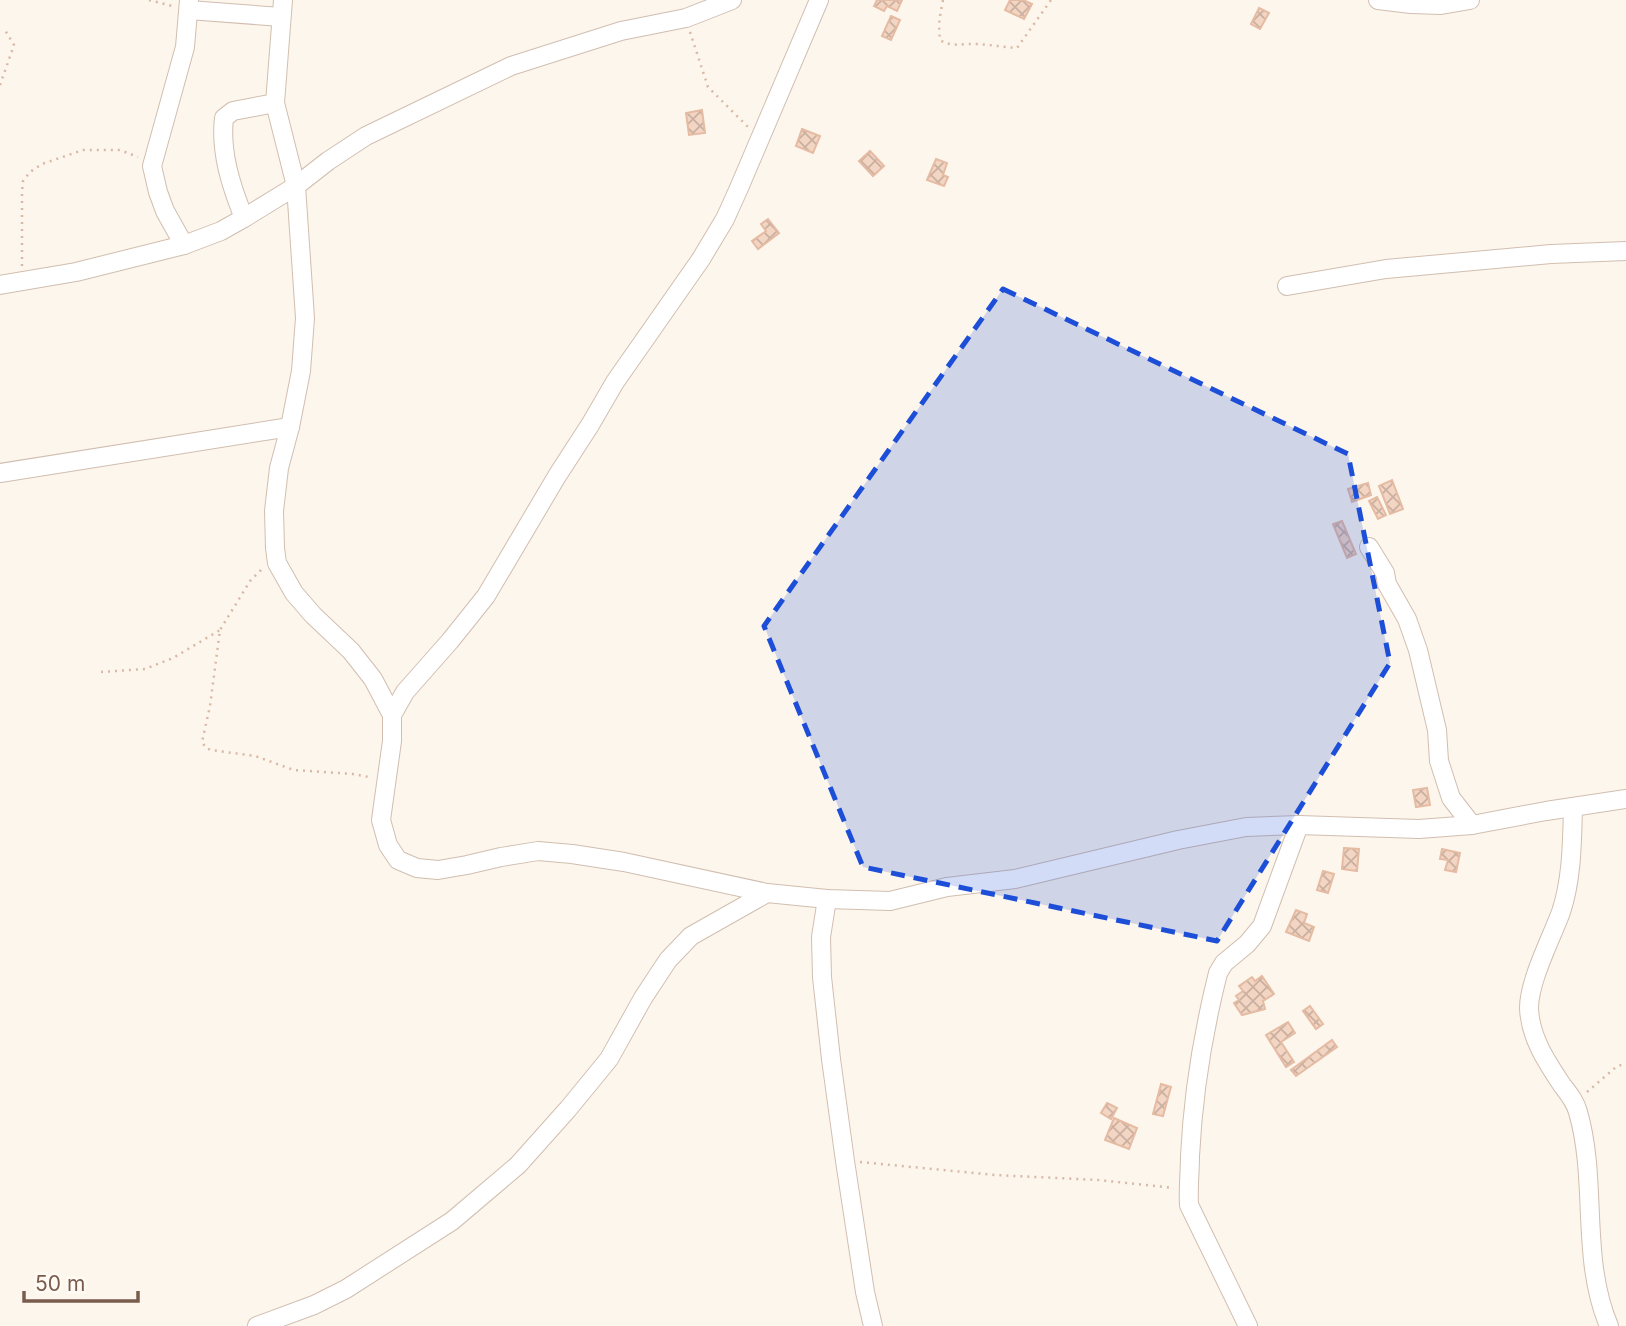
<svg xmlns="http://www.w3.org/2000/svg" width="1626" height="1326" viewBox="0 0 1626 1326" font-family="Inter,sans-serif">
  <defs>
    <pattern id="building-cross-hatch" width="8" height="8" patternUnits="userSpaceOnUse" patternTransform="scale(1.75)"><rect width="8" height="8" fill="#f3d5c3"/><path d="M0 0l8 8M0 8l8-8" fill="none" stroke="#cab0a1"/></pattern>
  </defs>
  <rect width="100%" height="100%" fill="#fdf6ec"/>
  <g fill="url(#building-cross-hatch)" stroke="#e6bba3" stroke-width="2">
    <polygon points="877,0 902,0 897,11 887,6 884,11 874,6"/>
    <polygon points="1010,0 1023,0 1032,4 1024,19 1005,10"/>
    <polygon points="1259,8 1269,13 1260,29 1251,24"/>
    <polygon points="891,16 900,20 891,40 882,36"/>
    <polygon points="702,110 705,133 689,135 686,113"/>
    <polygon points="802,129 820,136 813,153 796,146"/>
    <polygon points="870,151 884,166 873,176 859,161"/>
    <polygon points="936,159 947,163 943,175 948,177 944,186 927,180"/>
    <polygon points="768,219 779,233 758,249 752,241 766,231 761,224"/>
    <polygon points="1392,480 1403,509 1390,514 1379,486"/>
    <polygon points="1368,483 1371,495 1352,502 1348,489"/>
    <polygon points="1377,497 1386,515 1378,519 1369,501"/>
    <polygon points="1342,521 1356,554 1347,558 1333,524"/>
    <polygon points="1427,788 1430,805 1416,807 1413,790"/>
    <polygon points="1344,848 1359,849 1357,871 1342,869"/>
    <polygon points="1442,849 1460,853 1456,872 1445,870 1448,860 1440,859"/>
    <polygon points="1323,871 1334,874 1328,893 1317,890"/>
    <polygon points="1296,910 1307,914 1304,923 1314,927 1309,941 1286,932"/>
    <polygon points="1262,976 1274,994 1263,1001 1265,1009 1242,1015 1234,1003 1239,1000 1236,996 1243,991 1239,986 1252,977 1255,981"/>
    <polygon points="1310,1006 1323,1024 1316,1029 1303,1011"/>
    <polygon points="1288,1022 1295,1033 1281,1042 1294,1062 1286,1067 1266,1035"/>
    <polygon points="1332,1040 1337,1047 1296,1076 1291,1070"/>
    <polygon points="1161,1084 1171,1087 1163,1116 1153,1114"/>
    <polygon points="1107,1103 1117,1108 1111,1119 1101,1113"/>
    <polygon points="1114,1118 1137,1128 1129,1149 1105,1140"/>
  </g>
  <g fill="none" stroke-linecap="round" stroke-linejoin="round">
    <g stroke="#d1beb0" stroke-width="20">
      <g id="street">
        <polyline points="283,0 275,103 296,186 305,318 301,371 290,427 279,468 274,511 275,548 277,563 294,593 313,615 351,651 373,679 392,715 392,741 381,820 388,845 398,860 417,868 438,870 467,865 501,857 538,851 572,854 624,862 767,893 827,899 890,901 947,887 1015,879 1178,840 1246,827 1299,825 1419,829 1472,825 1546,811 1626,799"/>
        <polyline points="1378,0 1411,4 1441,5 1470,0"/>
        <polyline points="189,10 281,17"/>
        <path d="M244 218C231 186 220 152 224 118L233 111 275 103"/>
        <polyline points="184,245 165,211 158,192 152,166 185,47 189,0"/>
        <polyline points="0,285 76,272 184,245 221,231 244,218 296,186 328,161 366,136 511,66 621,31 686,18 732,0"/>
        <polyline points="1287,286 1386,269 1551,254 1626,251"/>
        <polyline points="0,473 290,427"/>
        <polyline points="1369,547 1385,573 1387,584 1407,619 1418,650 1437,730 1439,761 1451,798 1472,825"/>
        <polyline points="392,715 405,692 450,641 486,596 557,476 590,425 615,382 701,259 725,219 739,188 819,0"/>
        <path d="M1573 807C1572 843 1572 879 1561 912 1551 939 1529 981 1529 1008 1530 1037 1546 1061 1562 1085 1569 1094 1575 1101 1578 1112 1598 1181 1580 1258 1609 1326"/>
        <polyline points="827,899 821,937 822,977 831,1059 845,1161 865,1292 873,1326"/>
        <polyline points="257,1326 314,1305 346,1289 452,1221 518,1165 568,1109 609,1059 643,998 668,960 691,936 767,893"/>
        <path d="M1248 1326 1189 1205C1188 1188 1190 1172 1190 1156 1193 1094 1203 1033 1218 973L1224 963 1247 944 1262 926 1299 825"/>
      </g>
    </g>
    <g stroke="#d9b8a5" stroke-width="2.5" stroke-dasharray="2 5" stroke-linecap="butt">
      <polyline points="149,0 172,6"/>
      <path d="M943 0C940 17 938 21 940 40 952 48 964 43 978 44 991 45 1004 47 1017 48L1051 0"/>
      <polyline points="690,32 708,87 749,128"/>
      <polyline points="0,85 14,45 5,30"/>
      <polyline points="22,266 22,193 23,181 30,172 42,164 83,150 120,150 138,157"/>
      <polyline points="261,570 250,581 220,630 210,706 202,742 206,748 211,750 255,756 294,770 353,774 369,777"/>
      <polyline points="101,672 145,669 173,658 220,630"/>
      <polyline points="1587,1092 1616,1067 1626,1063"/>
      <polyline points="860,1162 995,1175 1098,1180 1174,1188"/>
    </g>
    <use href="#street" stroke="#fff" stroke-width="18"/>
  </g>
  <path fill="#1d4ed8" fill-opacity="0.2" stroke="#1d4ed8" stroke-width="5" stroke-dasharray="14 9" stroke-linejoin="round" d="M1003 289 1348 454 1390 663 1217 941 863 867 764 626Z"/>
  <path d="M24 1291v10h114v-10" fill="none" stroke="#7a5c4d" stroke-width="3.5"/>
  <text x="35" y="1291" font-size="21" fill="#7a5c4d" stroke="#fffaf3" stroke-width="5" paint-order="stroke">50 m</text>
</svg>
